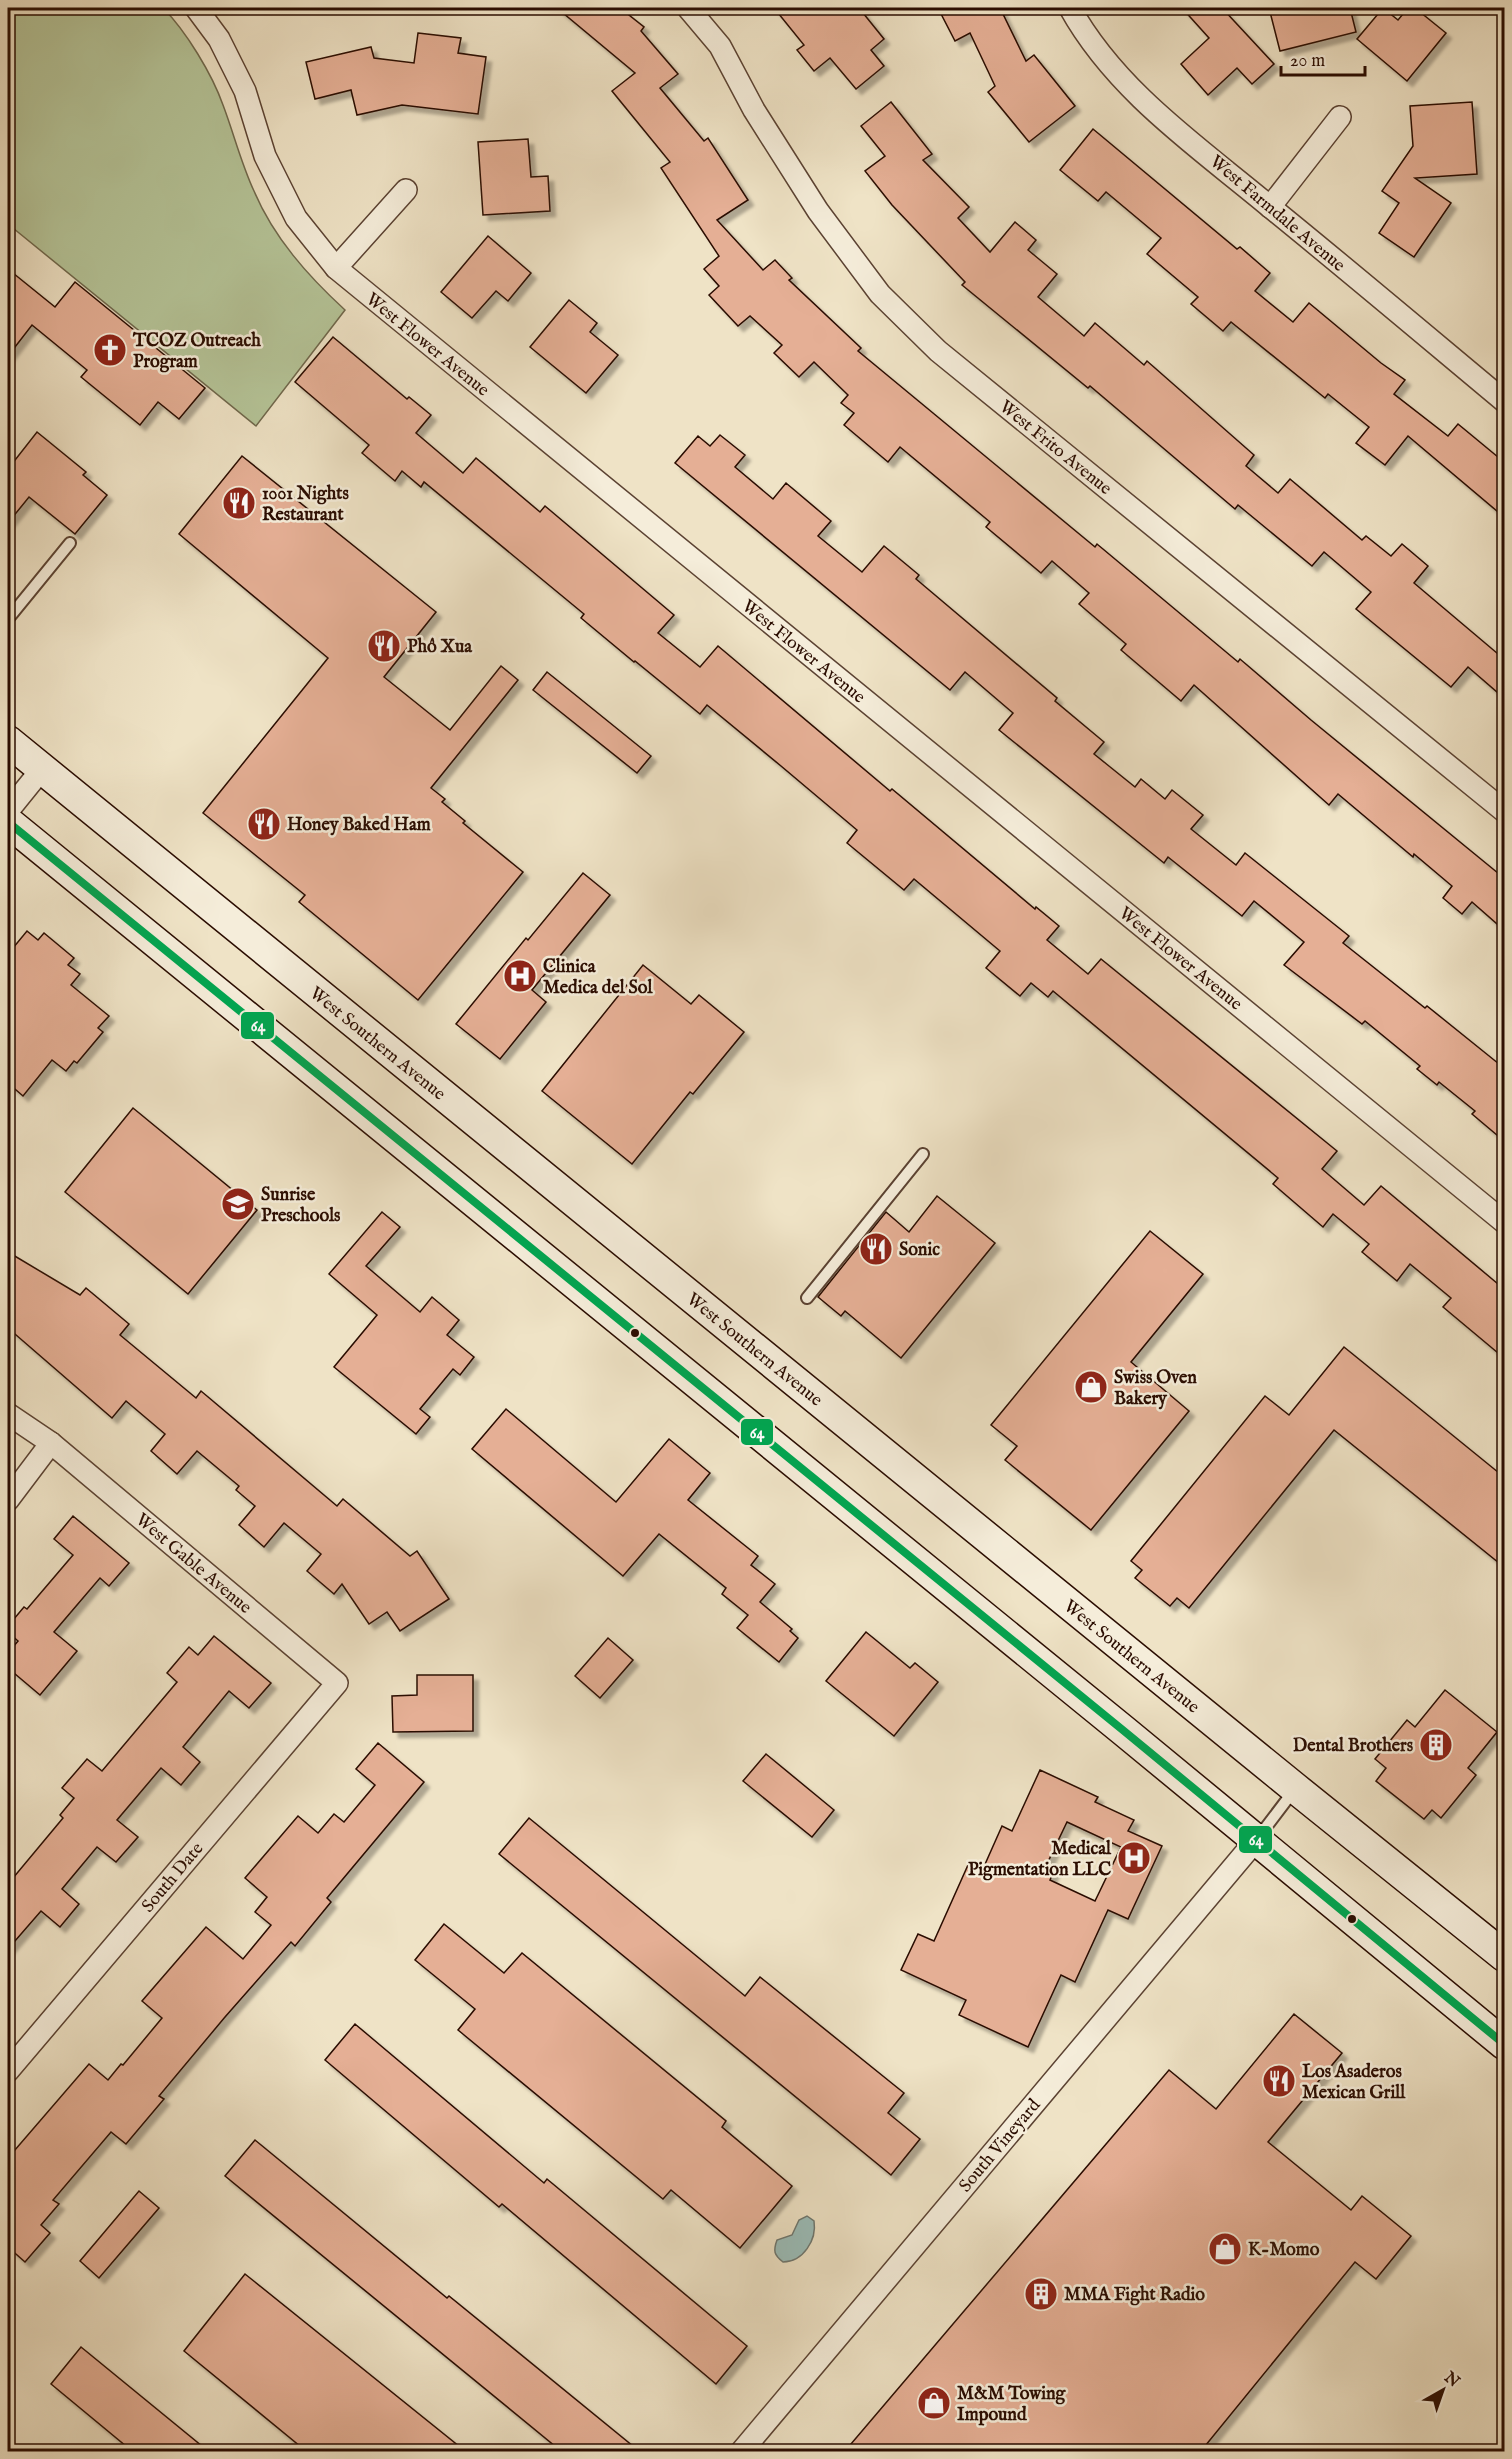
<svg xmlns="http://www.w3.org/2000/svg" width="1512" height="2459" viewBox="0 0 1512 2459" font-family="'IM FELL English',serif">
  <defs>
    <filter id="shadow"><feDropShadow dx="5.5" dy="5.5" stdDeviation="1.5" flood-color="#0004"/></filter>
  </defs>
  <rect width="100%" height="100%" fill="#efe3c6"/>
  <filter id="stains"><feTurbulence type="fractalNoise" baseFrequency=".00333" numOctaves="4"/><feColorMatrix values="0 0 0 0 .2 0 0 0 0 .09 0 0 0 0 .02 0 0 0 .5 -.17"/></filter>
  <radialGradient id="worn" r=".72"><stop offset=".6" stop-color="#630" stop-opacity="0"/><stop offset="1" stop-color="#630" stop-opacity=".3"/></radialGradient>
  <path fill="#b5c498" stroke="#70684c" stroke-width="1.5" d="M8 8H163C186 31 212 74 223 105 234 134 241 163 254 191 274 238 308 276 345 310L256 426 8 224Z"/>
  <path fill="#9abdb9" stroke="#6d766f" stroke-width="1.5" d="M807 2216 814 2221C817 2240 803 2262 783 2262 774 2255 773 2251 777 2240L792 2235 799 2220Z"/>
  <g fill="#e5af95" stroke="#2a0c01" stroke-width="1.5" fill-rule="evenodd" filter="url(#shadow)">
    <polygon points="557,8 620,8 644,27 641,31 678,74 660,88 704,141 708,138 748,200 717,220 763,270 775,260 792,278 789,280 861,348 858,351 1095,547 1097,544 1238,662 1240,659 1311,720 1504,878 1504,930 1472,902 1462,914 1443,898 1452,886 1414,854 1413,857 1338,794 1329,805 1194,685 1181,701 1121,650 1126,644 1079,604 1089,593 1052,561 1041,573 986,527 990,522 900,447 888,462 844,425 854,413 841,403 848,395 814,362 799,377 774,353 782,345 750,316 738,326 709,295 719,286 704,269 719,256 661,168 670,162 612,91 635,73"/>
    <polygon points="774,8 859,8 884,39 871,50 884,66 856,89 830,58 814,71 797,50 804,45"/>
    <polygon points="938,8 1000,8 1026,61 1034,55 1075,106 1029,142 988,92 995,86 970,33 955,41"/>
    <polygon points="1182,8 1222,8 1274,64 1252,84 1237,68 1208,95 1181,64 1209,38"/>
    <polygon points="1269,8 1350,8 1356,32 1280,51"/>
    <polygon points="1383,8 1398,20 1408,8 1415,8 1446,33 1407,81 1357,39"/>
    <polygon points="418,33 461,38 458,53 486,57 478,114 402,105 357,115 351,90 315,99 306,62 371,47 374,58 414,63"/>
    <polygon points="891,102 932,154 923,160 969,207 958,218 990,252 1015,222 1036,240 1028,250 1057,274 1038,297 1084,336 1095,323 1144,365 1147,361 1254,455 1246,466 1278,493 1290,479 1362,540 1366,536 1391,556 1402,544 1428,566 1414,583 1504,659 1504,698 1468,667 1451,687 1356,609 1371,592 1324,552 1312,566 1238,505 1235,509 1090,386 1088,388 962,285 965,282 892,205 865,171 885,156 861,126"/>
    <polygon points="1472,102 1477,174 1415,178 1451,203 1414,257 1379,233 1399,203 1382,191 1413,146 1410,106"/>
    <polygon points="1093,129 1237,249 1240,247 1270,273 1255,291 1293,322 1309,303 1381,363 1405,380 1394,394 1448,436 1458,424 1504,462 1504,517 1408,436 1385,465 1356,443 1369,427 1328,394 1325,398 1231,322 1223,331 1191,304 1198,297 1147,254 1161,238 1106,192 1098,201 1060,170"/>
    <polygon points="528,139 531,177 548,176 550,211 483,215 478,142"/>
    <polygon points="488,236 531,273 508,301 496,291 472,318 441,292"/>
    <polygon points="8,269 55,307 75,282 205,388 179,419 158,402 140,425 81,377 87,370 32,325 8,356"/>
    <polygon points="569,300 597,323 590,332 618,355 586,393 530,347"/>
    <polygon points="333,337 407,399 409,397 431,415 416,433 463,473 476,458 540,512 545,506 674,615 658,633 700,667 718,646 890,791 892,789 1035,909 1036,907 1059,926 1047,940 1088,974 1101,959 1337,1151 1322,1169 1364,1205 1381,1186 1504,1289 1504,1358 1443,1307 1451,1298 1410,1264 1397,1281 1362,1252 1369,1244 1333,1214 1323,1227 1273,1184 1278,1178 1053,991 1048,997 1031,983 1020,996 986,968 1000,951 914,879 904,890 847,843 857,830 781,766 707,705 700,714 635,661 634,662 581,618 584,614 424,482 421,487 402,471 395,481 362,453 369,445 295,382"/>
    <polygon points="37,432 86,472 83,475 107,495 75,534 29,497 8,523 8,469"/>
    <polygon points="720,435 745,455 735,467 773,499 786,483 831,521 818,536 862,572 884,546 919,575 916,579 1057,698 1055,701 1104,742 1094,754 1135,787 1141,779 1165,799 1172,790 1203,815 1191,829 1236,865 1245,853 1349,936 1343,943 1425,1008 1427,1006 1504,1068 1504,1141 1472,1114 1475,1111 1439,1082 1437,1085 1417,1069 1420,1066 1365,1021 1362,1024 1284,965 1304,942 1254,901 1242,916 1168,857 1164,863 999,730 1013,713 965,672 950,690 675,463 698,436 710,446"/>
    <polygon points="242,456 436,612 384,677 450,730 501,666 518,680 431,788 445,799 442,802 465,821 463,823 523,872 418,1000 299,902 305,895 203,813 328,658 179,534"/>
    <polygon points="547,672 651,756 637,773 533,690"/>
    <polygon points="583,873 610,895 532,990 546,1002 500,1059 456,1024 526,938 528,940"/>
    <polygon points="27,931 38,940 44,933 74,958 68,965 80,974 71,985 109,1016 98,1028 103,1032 77,1063 74,1061 66,1071 52,1060 23,1096 8,1083 8,954"/>
    <polygon points="643,965 691,1004 699,995 744,1032 693,1094 690,1092 632,1164 542,1091"/>
    <polygon points="133,1108 257,1210 188,1294 65,1192"/>
    <polygon points="937,1196 995,1243 901,1358 845,1311 841,1316 818,1297 886,1212 909,1232"/>
    <polygon points="382,1212 400,1227 366,1266 420,1312 432,1297 459,1320 447,1335 474,1357 460,1375 453,1369 420,1409 430,1417 416,1434 334,1367 377,1315 329,1274"/>
    <polygon points="1150,1231 1203,1274 1131,1362 1189,1411 1091,1530 1005,1460 1017,1446 991,1425"/>
    <polygon points="8,1252 80,1295 86,1288 129,1324 120,1335 196,1398 201,1391 337,1506 343,1499 410,1556 417,1551 449,1599 400,1631 387,1612 369,1624 342,1584 334,1594 307,1571 321,1554 284,1523 264,1547 239,1525 255,1506 236,1490 239,1486 197,1451 177,1474 151,1451 165,1434 126,1401 112,1418 8,1328"/>
    <polygon points="1344,1347 1504,1477 1504,1567 1334,1430 1189,1608 1177,1598 1170,1606 1135,1578 1142,1570 1131,1561 1265,1396 1289,1415"/>
    <polygon points="506,1409 616,1502 669,1439 710,1473 688,1500 758,1556 751,1565 775,1584 760,1602 792,1629 790,1631 798,1638 779,1662 737,1628 748,1615 722,1594 726,1588 659,1534 623,1576 472,1449"/>
    <polygon points="73,1516 129,1563 109,1586 100,1578 54,1632 77,1651 40,1695 8,1668 8,1653 18,1641 8,1632 8,1626 24,1607 27,1609 73,1555 54,1539"/>
    <polygon points="866,1632 910,1668 915,1663 938,1682 894,1736 826,1681"/>
    <polygon points="214,1636 271,1683 249,1708 229,1691 183,1747 200,1762 181,1785 161,1768 117,1820 138,1837 116,1862 97,1847 62,1889 79,1904 60,1927 41,1911 8,1949 8,1884 63,1818 60,1815 74,1798 62,1788 87,1759 102,1771 177,1682 167,1673 189,1647 198,1655"/>
    <polygon points="608,1638 633,1660 600,1698 575,1676"/>
    <polygon points="417,1675 473,1675 473,1731 393,1732 392,1696 417,1695"/>
    <polygon points="1445,1690 1497,1732 1468,1768 1476,1775 1441,1818 1432,1810 1424,1819 1376,1781 1386,1768 1375,1759 1407,1720 1415,1727"/>
    <polygon points="378,1743 424,1782 327,1898 331,1902 295,1946 291,1942 225,2017 159,2096 164,2099 126,2144 111,2132 53,2200 59,2204 41,2225 50,2233 25,2262 8,2247 8,2158 89,2064 108,2080 121,2064 123,2065 162,2018 142,2001 206,1927 243,1959 271,1925 255,1912 267,1897 245,1878 298,1816 318,1833 334,1814 344,1822 375,1785 356,1769"/>
    <polygon points="766,1754 834,1810 812,1837 743,1781"/>
    <path d="M1040 1770 1098 1797 1095 1802 1134 1820 1128 1831 1162 1846 1128 1919 1108 1910 1075 1982 1061 1975 1028 2047 959 2015 966 2000 901 1970 918 1934 934 1941 968 1865 982 1871 1002 1826 1012 1831ZM1067 1822 1121 1847 1095 1901 1050 1880 1054 1870 1046 1866Z"/>
    <polygon points="529,1818 745,1996 760,1977 904,2093 888,2113 920,2139 891,2175 499,1854"/>
    <polygon points="444,1924 504,1973 522,1953 726,2121 722,2127 792,2186 740,2248 671,2190 663,2199 458,2030 475,2009 415,1960"/>
    <polygon points="1294,2014 1342,2053 1268,2142 1351,2210 1362,2196 1411,2236 1376,2279 1355,2262 1201,2451 845,2451 1169,2070 1216,2109"/>
    <polygon points="355,2024 544,2183 547,2179 747,2346 716,2384 502,2204 499,2207 325,2060"/>
    <polygon points="255,2140 447,2298 449,2296 639,2451 561,2451 225,2176"/>
    <polygon points="139,2191 159,2208 99,2278 80,2261"/>
    <polygon points="245,2274 465,2451 306,2451 184,2351"/>
    <polygon points="81,2347 208,2451 132,2451 51,2384"/>
  </g>
  <g fill="none" stroke-linecap="round" stroke-linejoin="round">
    <g stroke="#5b4232" stroke-width="14">
      <g id="lane">
        <polyline points="8,619 70,543"/>
        <polyline points="807,1298 923,1154"/>
        <polyline points="1257,1839 1295,1789"/>
      </g>
    </g>
    <g stroke="#5b4232" stroke-width="24">
      <g id="street">
        <polyline points="196,8 219,39 245,91 265,156 296,218 336,268 1504,1222"/>
        <polyline points="688,8 720,46 754,110 818,211 880,294 938,351 1504,811"/>
        <path d="M1070 8C1116 91 1197 146 1269 206 1348 270 1426 336 1504 401"/>
        <polyline points="1270,207 1340,117"/>
        <polyline points="336,268 406,190"/>
        <polyline points="8,811 42,769"/>
        <polyline points="8,1414 51,1443 337,1683 8,2071"/>
        <polyline points="8,1500 51,1443"/>
        <polyline points="741,2452 1257,1839"/>
      </g>
    </g>
    <g stroke="#2a0c01" stroke-width="33">
      <g id="secondary">
        <polyline points="8,741 1295,1788 1504,1956"/>
        <polyline points="8,822 1124,1731 1504,2044"/>
      </g>
    </g>
    <use href="#lane" stroke="#f5edda" stroke-width="10"/>
    <use href="#street" stroke="#f5edda" stroke-width="21"/>
    <use href="#secondary" stroke="#f5edda" stroke-width="30"/>
    <g stroke="#f5edda" stroke-width="12">
      <polyline id="bus-1" points="8,822 1124,1731 1504,2044"/>
    </g>
    <use href="#bus-1" stroke="#00a651" stroke-width="8"/>
  </g>
  <defs>
    <g id="church-disc" transform="scale(1.725)"><circle r="9.5" fill="#8f2418" stroke="#f5edda"/><path d="M-1.2-6h2.4v3.5h3.3v2.4h-3.3V6h-2.4V-.1h-3.3v-2.4h3.3Z" fill="#fff"/></g>
    <g id="restaurant-disc" transform="scale(1.725)"><circle r="9.5" fill="#8f2418" stroke="#f5edda"/><path d="M-5-6h1v4h1v-4h1v4h1v-4h1v5L-1.5 .5V6h-2V.5L-5-1ZM5-6V6H3V1.5H1.5Q1.5-4 5-6Z" fill="#fff"/></g>
    <g id="hospital-disc" transform="scale(1.725)"><circle r="9.5" fill="#8f2418" stroke="#f5edda"/><path d="M-5-5h3v3.5h4V-5h3V5h-3V1.5h-4V5h-3Z" fill="#fff"/></g>
    <g id="school-disc" transform="scale(1.725)"><circle r="9.5" fill="#8f2418" stroke="#f5edda"/><path d="M0-5L7-2L0 1L-7-2ZM-4 1L0 2.5L4 1V4Q0 6-4 4Z" fill="#fff"/></g>
    <g id="shop-disc" transform="scale(1.725)"><circle r="9.5" fill="#8f2418" stroke="#f5edda"/><path d="M-5-2.5h2.3a2.7 3.5 0 0 1 5.4 0H5L5.5 6h-11ZM-1.5-2.5h3a1.5 2.3 0 0 0-3 0Z" fill="#fff"/></g>
    <g id="building-disc" transform="scale(1.725)"><circle r="9.5" fill="#8f2418" stroke="#f5edda"/><path d="M-4-6H4V6H1V3H-1V6H-4ZM-2.5-4.3h1.7v1.8h-1.7ZM.8-4.3h1.7v1.8H.8ZM-2.5-1h1.7V.8h-1.7ZM.8-1h1.7V.8H.8Z" fill="#fff"/></g>
  </defs>
  <g fill-rule="evenodd">
    <use href="#church-disc" x="110" y="350"/>
    <use href="#restaurant-disc" x="239" y="503"/>
    <use href="#restaurant-disc" x="384" y="646"/>
    <use href="#restaurant-disc" x="264" y="824"/>
    <use href="#hospital-disc" x="520" y="976"/>
    <use href="#school-disc" x="238" y="1204"/>
    <use href="#restaurant-disc" x="876" y="1249"/>
    <use href="#shop-disc" x="1091" y="1387"/>
    <use href="#building-disc" x="1436" y="1745"/>
    <use href="#hospital-disc" x="1134" y="1858"/>
    <use href="#restaurant-disc" x="1279" y="2081"/>
    <use href="#shop-disc" x="1225" y="2249"/>
    <use href="#building-disc" x="1041" y="2294"/>
    <use href="#shop-disc" x="934" y="2403"/>
  </g>
  <g fill="#2a0c01" stroke="#f5edda" stroke-width="2">
    <circle cx="635" cy="1333" r="5"/>
    <circle cx="1352" cy="1919" r="5"/>
  </g>
  <g text-anchor="middle" stroke-width="5" stroke-linejoin="round" paint-order="stroke">
    <g font-size="18" fill="#2a0c01" stroke="#f5edda">
      <text transform="translate(1278 213) rotate(40)" y="6">West Farmdale Avenue</text>
      <text transform="translate(428 344) rotate(39)" y="6">West Flower Avenue</text>
      <text transform="translate(1056 447) rotate(39)" y="6">West Frito Avenue</text>
      <text transform="translate(804 651) rotate(39)" y="6">West Flower Avenue</text>
      <text transform="translate(1181 958) rotate(39)" y="6">West Flower Avenue</text>
      <text transform="translate(378 1043) rotate(39)" y="6">West Southern Avenue</text>
      <text transform="translate(755 1349) rotate(39)" y="6">West Southern Avenue</text>
      <text transform="translate(194 1563) rotate(40)" y="6">West Gable Avenue</text>
      <text transform="translate(1132 1656) rotate(39)" y="6">West Southern Avenue</text>
      <text transform="translate(172 1877) rotate(-50)" y="6">South Date</text>
      <text transform="translate(999 2145) rotate(-50)" y="6">South Vineyard</text>
    </g>
    <g font-size="18" font-weight="bold" fill="#2a0c01" stroke="#f5edda" text-anchor="start">
      <text x="133" y="346">TCOZ Outreach<tspan x="133" dy="21">Program</tspan></text>
      <text x="262" y="499">1001 Nights<tspan x="262" dy="21">Restaurant</tspan></text>
      <text x="407" y="652">Phô Xua</text>
      <text x="287" y="830">Honey Baked Ham</text>
      <text x="543" y="972">Clinica<tspan x="543" dy="21">Medica del Sol</tspan></text>
      <text x="261" y="1200">Sunrise<tspan x="261" dy="21">Preschools</tspan></text>
      <text x="899" y="1255">Sonic</text>
      <text x="1114" y="1383">Swiss Oven<tspan x="1114" dy="21">Bakery</tspan></text>
      <text x="1413" y="1751" text-anchor="end">Dental Brothers</text>
      <text x="1111" y="1854" text-anchor="end">Medical<tspan x="1111" dy="21">Pigmentation LLC</tspan></text>
      <text x="1302" y="2077">Los Asaderos<tspan x="1302" dy="21">Mexican Grill</tspan></text>
      <text x="1248" y="2255">K-Momo</text>
      <text x="1064" y="2300">MMA Fight Radio</text>
      <text x="957" y="2399">M&amp;M Towing<tspan x="957" dy="21">Impound</tspan></text>
    </g>
  </g>
  <g stroke="#f5edda" stroke-width="2">
    <rect x="240" y="1011" width="35" height="29" rx="6" fill="#00a651"/>
    <rect x="740" y="1418" width="34" height="28" rx="6" fill="#00a651"/>
    <rect x="1238" y="1825" width="35" height="29" rx="6" fill="#00a651"/>
  </g>
  <g font-size="16" text-anchor="middle" font-weight="bold" fill="#fff">
    <text x="258" y="1031">64</text>
    <text x="757" y="1438">64</text>
    <text x="1256" y="1845">64</text>
  </g>
  <rect width="1512" height="2459" fill="none" stroke="#efe3c6" stroke-width="30"/>
  <rect x="9" y="9" width="1494" height="2441" fill="none" stroke="#2a0c01" stroke-width="3"/>
  <rect x="15" y="15" width="1482" height="2429" fill="none" stroke="#2a0c01" stroke-width="1.5"/>
  <g transform="translate(1443 2390) rotate(40)" stroke="#f5edda" stroke-width="4.5" paint-order="stroke">
  <path d="M0-4.5L10 22L0 15L-10 22Z" fill="#2a0c01"/>
  <text y="-9" font-size="16" font-weight="bold" text-anchor="middle" fill="#2a0c01">N</text>
  </g>
  <path d="M1281 66v9h84v-9" fill="none" stroke="#2a0c01" stroke-width="3"/>
  <text x="1290" y="66" font-size="18" fill="#2a0c01" stroke="#f5edda" stroke-width="4.5" paint-order="stroke">20 m</text>
  <rect width="100%" height="100%" filter="url(#stains)"/>
  <rect width="100%" height="100%" fill="url(#worn)"/>
</svg>
